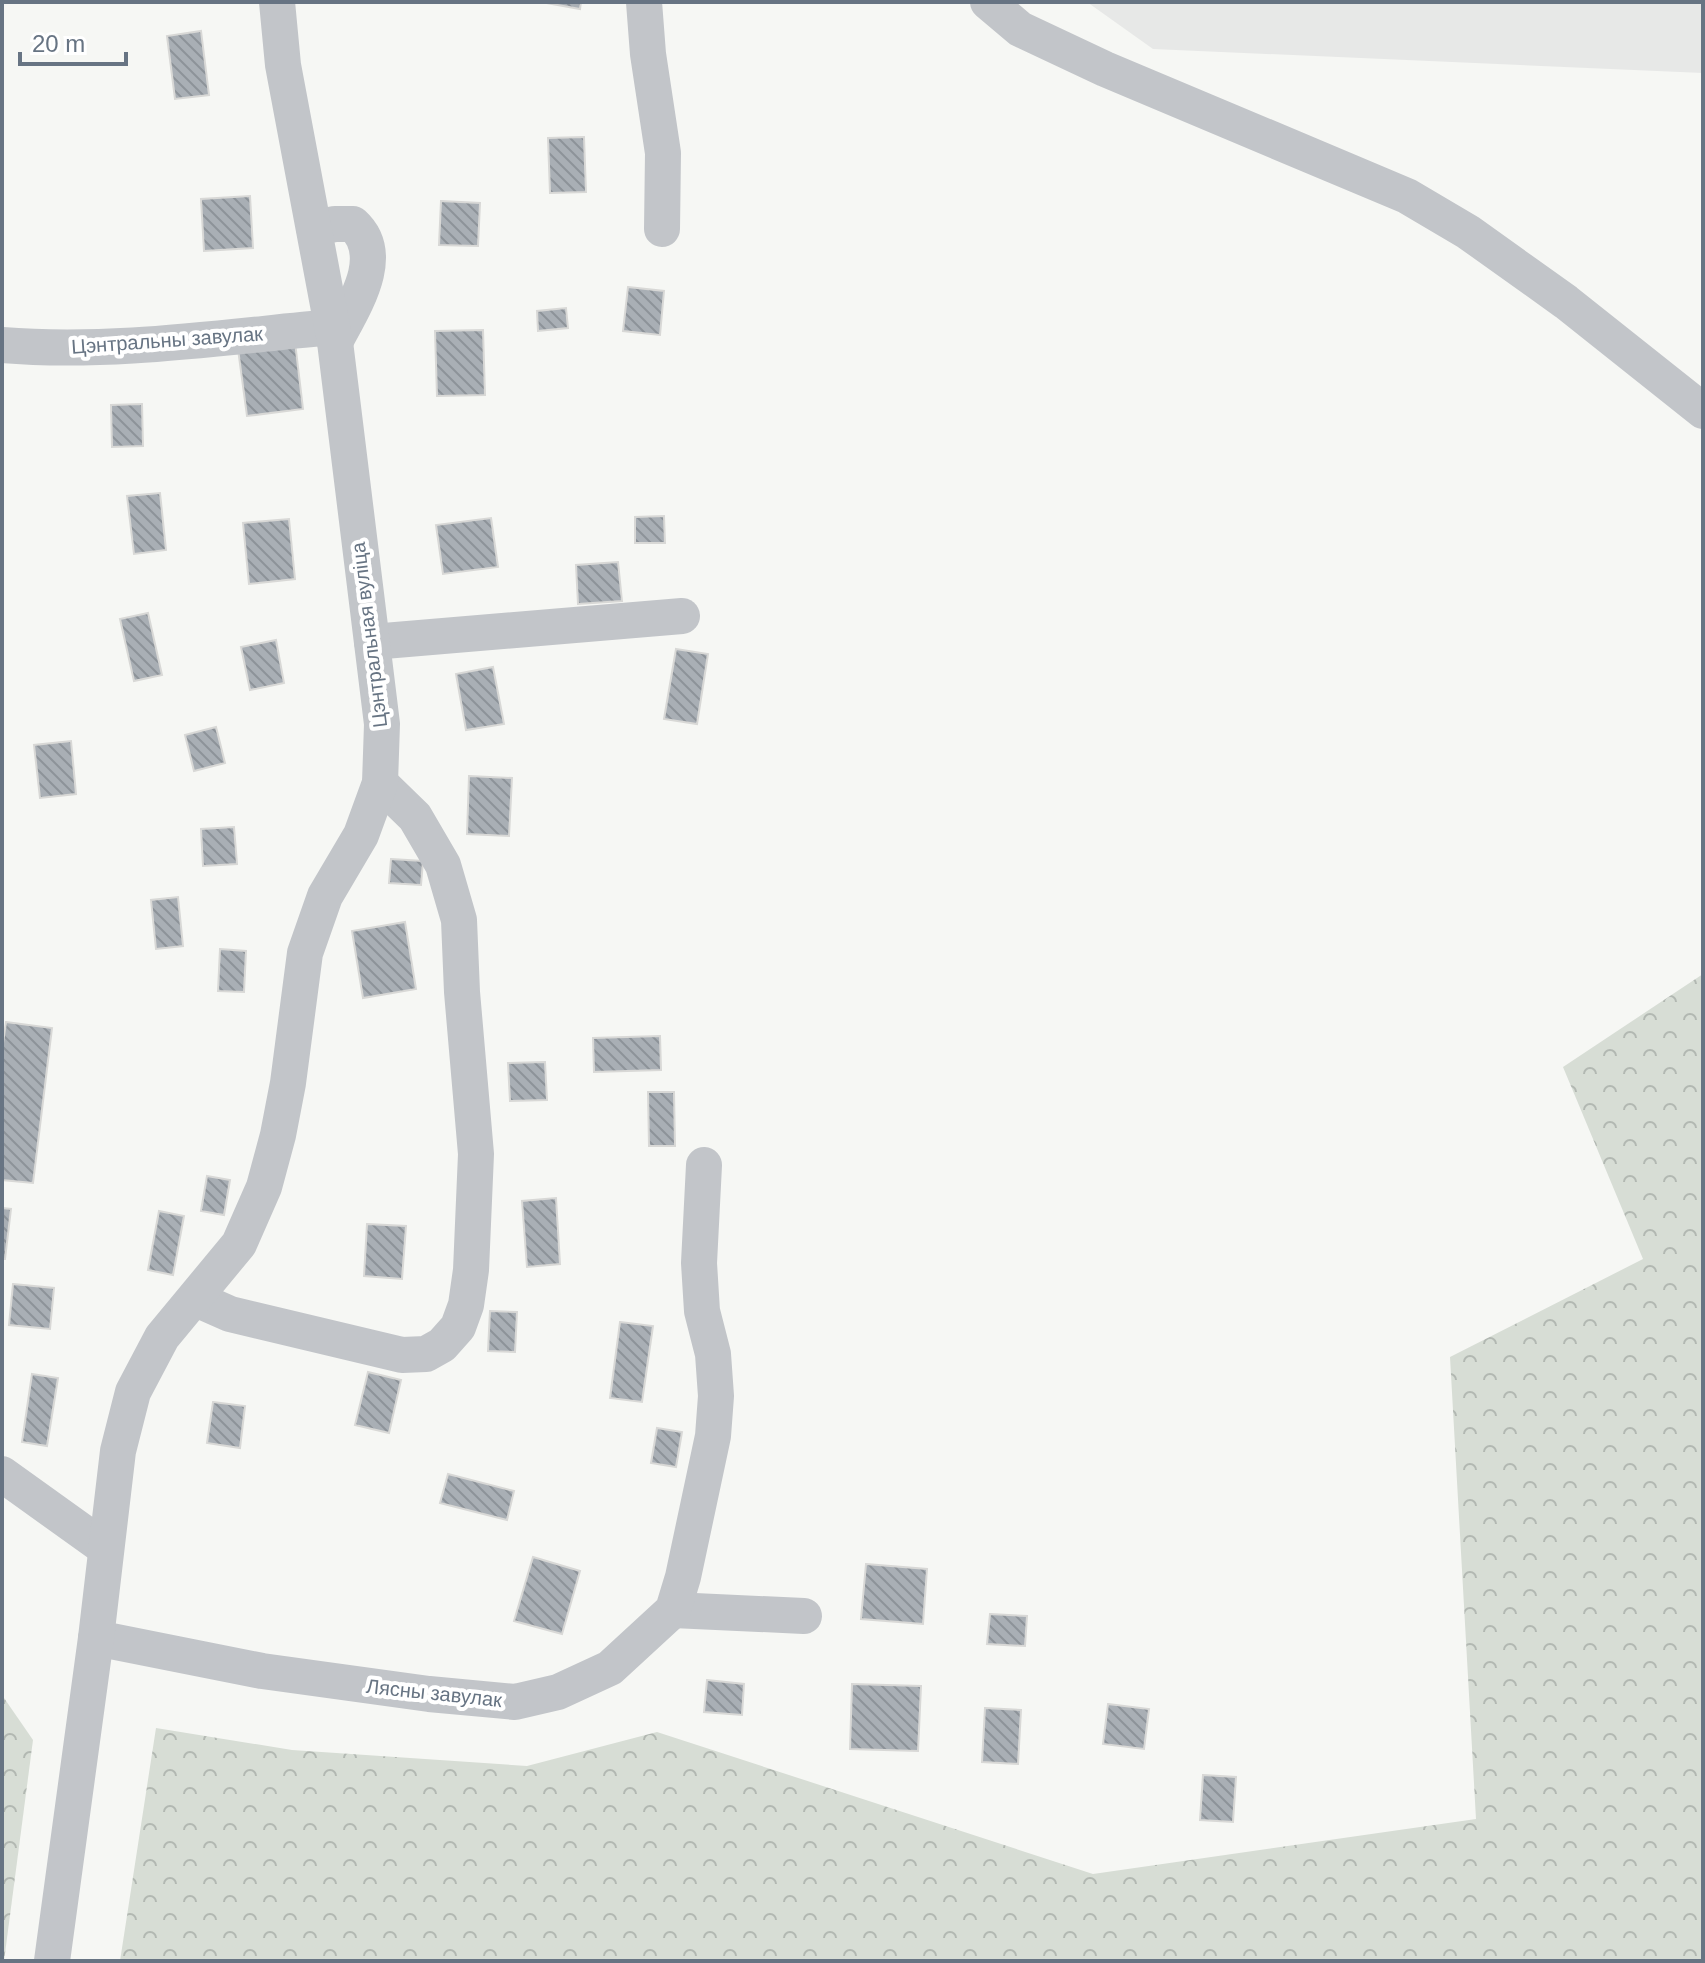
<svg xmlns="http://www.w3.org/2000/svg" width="1705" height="1963" viewBox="0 0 1705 1963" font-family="Helvetica,sans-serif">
  <defs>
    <pattern id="forest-crowns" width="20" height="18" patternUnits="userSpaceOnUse" patternTransform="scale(2)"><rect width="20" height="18" fill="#d7ddd5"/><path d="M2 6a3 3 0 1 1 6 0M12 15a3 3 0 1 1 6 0" fill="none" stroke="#b2b8b2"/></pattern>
    <pattern id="building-back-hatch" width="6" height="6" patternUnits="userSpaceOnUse" patternTransform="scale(2)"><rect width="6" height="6" fill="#a9afb5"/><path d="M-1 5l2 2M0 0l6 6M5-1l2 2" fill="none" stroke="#8d9399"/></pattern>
  </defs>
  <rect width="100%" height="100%" fill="#f6f7f4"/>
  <polygon fill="#e7e8e7" points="1087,2 1703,2 1703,73 1153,49"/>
  <g fill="url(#forest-crowns)">
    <polygon points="1703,974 1703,1961 120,1961 156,1728 292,1750 527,1766 657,1732 1093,1874 1476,1819 1450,1357 1643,1259 1563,1067"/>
    <polygon points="2,1695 33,1740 4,1961 2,1961"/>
  </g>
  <g fill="url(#building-back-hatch)" stroke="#d8d8d6" stroke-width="2">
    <polygon points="541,2 581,2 580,9"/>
    <polygon points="201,31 209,95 175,99 167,36"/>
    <polygon points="584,137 586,192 550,193 548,138"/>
    <polygon points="250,196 253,248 204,251 201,199"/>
    <polygon points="441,201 480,203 478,246 439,245"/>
    <polygon points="628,287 664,291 660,335 623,331"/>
    <polygon points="566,308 568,328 538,331 537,311"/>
    <polygon points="483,330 485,395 437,396 435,331"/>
    <polygon points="295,342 303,409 247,416 238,349"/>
    <polygon points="142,404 143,446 112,447 111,405"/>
    <polygon points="160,493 166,550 134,554 127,496"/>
    <polygon points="664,516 665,543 635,543 635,517"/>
    <polygon points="491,518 498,567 443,574 436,525"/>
    <polygon points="289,519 295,579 249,584 243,523"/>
    <polygon points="618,562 622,601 578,604 576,565"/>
    <polygon points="148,613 162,675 134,681 120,619"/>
    <polygon points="276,640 284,683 250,690 241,647"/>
    <polygon points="676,649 708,654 697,724 664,719"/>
    <polygon points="493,667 504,724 466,730 456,674"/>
    <polygon points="216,727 225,763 194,771 185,735"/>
    <polygon points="71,741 76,794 40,798 34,745"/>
    <polygon points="469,776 512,778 509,836 467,834"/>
    <polygon points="234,827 237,864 203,866 201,829"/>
    <polygon points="391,859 423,861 421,885 389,883"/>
    <polygon points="178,897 183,946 156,949 151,900"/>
    <polygon points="405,922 416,989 363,998 352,931"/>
    <polygon points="220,949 246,951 244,992 218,991"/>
    <polygon points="6,1022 52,1028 33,1183 2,1180 2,1050"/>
    <polygon points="660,1036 661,1070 594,1072 593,1038"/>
    <polygon points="545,1062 547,1100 510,1101 508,1063"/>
    <polygon points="648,1092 674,1092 675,1146 649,1146"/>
    <polygon points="207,1176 230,1180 224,1215 201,1211"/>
    <polygon points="556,1198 560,1264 527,1267 522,1201"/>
    <polygon points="2,1208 11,1209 5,1259 2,1259"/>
    <polygon points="159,1211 184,1216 173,1275 148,1270"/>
    <polygon points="367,1224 406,1226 402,1279 364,1276"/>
    <polygon points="13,1284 54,1288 50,1329 9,1325"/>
    <polygon points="490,1311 517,1312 515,1352 488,1351"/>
    <polygon points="620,1322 653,1326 642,1402 610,1398"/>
    <polygon points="368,1372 401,1380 389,1433 355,1425"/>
    <polygon points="32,1374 58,1378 47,1446 22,1442"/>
    <polygon points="213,1402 245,1406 240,1448 207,1443"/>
    <polygon points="657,1428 682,1432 676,1467 651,1463"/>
    <polygon points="448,1474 514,1491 507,1520 440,1503"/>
    <polygon points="533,1557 580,1571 562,1634 514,1621"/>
    <polygon points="866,1564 927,1569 923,1624 861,1619"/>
    <polygon points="990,1614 1027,1616 1025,1646 987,1644"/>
    <polygon points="707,1680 744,1684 742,1715 704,1712"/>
    <polygon points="852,1684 921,1686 918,1751 850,1749"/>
    <polygon points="1108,1704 1149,1709 1144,1749 1103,1744"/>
    <polygon points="985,1708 1021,1710 1018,1764 982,1762"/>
    <polygon points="1203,1775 1236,1777 1233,1822 1200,1820"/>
  </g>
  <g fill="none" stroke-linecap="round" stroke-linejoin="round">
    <g stroke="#c2c5c9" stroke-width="36">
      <polyline points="644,2 648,54 663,153 662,229"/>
      <polyline points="988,2 1020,29 1105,69 1407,196 1468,232 1566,302 1703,411"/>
      <path d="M314 228 335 224H353C388 256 353 307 335 342"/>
      <path d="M2 345C111 354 223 337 332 327"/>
      <polyline points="372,642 682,616"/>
      <polyline points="196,1299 230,1314 402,1355 426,1354 442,1345 458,1327 466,1305 471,1270 476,1154 462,992 459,920 443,865 415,817 380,783"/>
      <polyline points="2,1474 105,1548"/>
      <polyline points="673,1610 804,1616"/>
      <polyline points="96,1638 262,1671 429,1694 515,1702 558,1692 610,1668 673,1610 683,1577 713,1436 716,1396 713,1354 702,1311 699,1263 704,1165"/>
      <polyline points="52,1961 96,1638 118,1451 133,1392 162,1337 239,1244 264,1187 278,1135 288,1083 305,953 325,896 361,835 380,783 382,724 335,342 283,65 277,2"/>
    </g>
  </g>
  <g text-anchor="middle" stroke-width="8" stroke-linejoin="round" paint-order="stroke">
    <g font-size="20" fill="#677483" stroke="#fff">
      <text transform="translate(167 340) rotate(-4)" y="7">Цэнтральны завулак</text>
      <text transform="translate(369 635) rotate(-97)" y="7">Цэнтральная вуліца</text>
      <text transform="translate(434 1693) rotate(6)" y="7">Лясны завулак</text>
    </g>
  </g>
  <rect width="1705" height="1963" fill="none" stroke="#677483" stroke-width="8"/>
  <path d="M20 52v12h106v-12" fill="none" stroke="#677483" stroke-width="4"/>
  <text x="32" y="52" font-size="24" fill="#677483" stroke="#ffffff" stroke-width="6" paint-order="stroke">20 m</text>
</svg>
